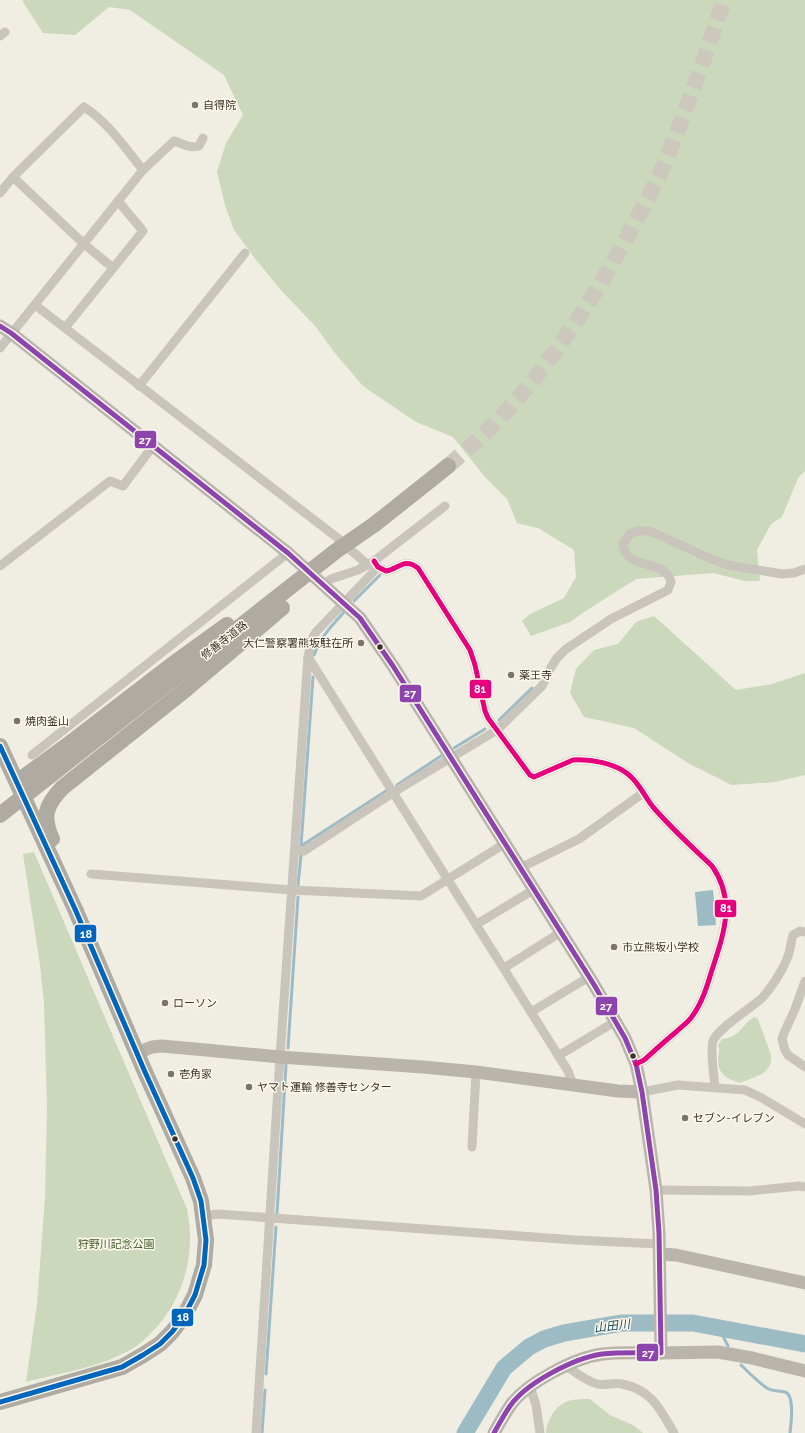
<svg xmlns="http://www.w3.org/2000/svg" width="805" height="1433" viewBox="0 0 805 1433" font-family="Raleway,'Noto Sans JP',sans-serif">
  <rect width="100%" height="100%" fill="#f0ede3"/>
  <g fill="#ccd8bb">
    <polygon points="23,0 805,0 805,471 798,478 782,517 771,524 757,550 760,581 745,581 713,573 636,579 584,612 570,622 531,636 522,621 530,614 564,598 576,577 574,550 538,528 517,523 507,499 485,477 453,437 416,422 363,386 334,352 316,327 280,289 257,261 234,230 225,205 217,172 226,143 243,115 224,75 130,10 109,7 75,35 43,33 23,2"/>
    <polygon points="654,616 736,690 772,684 805,673 805,775 775,782 732,785 688,763 634,728 584,717 570,693 576,669 594,650 618,644 636,622"/>
    <path d="M34 852 187 1209C196 1252 185 1295 156 1328 148 1336 139 1346 128 1351 97 1368 60 1373 26 1382L37 1304 45 1198 47 1108 44 1003 40 965 23 854Z"/>
    <path d="M754 1017 758 1019 771 1055C773 1076 753 1076 740 1083 726 1078 718 1075 718 1058 719 1053 720 1050 718 1045L722 1039C741 1037 740 1026 754 1017Z"/>
    <path d="M590 1399 610 1415 633 1425 643 1433H546C547 1419 555 1406 568 1401 575 1399 584 1399 590 1399Z"/>
  </g>
  <polygon fill="#9dbbc4" points="713,890 716,925 698,926 695,892"/>
  <g fill="none" stroke-linecap="round" stroke-linejoin="round">
    <g stroke="#9dbbc4" stroke-width="3">
      <polyline points="354,601 380,575"/>
      <path d="M314 655C320 637 332 626 344 612"/>
      <polyline points="499,720 532,688"/>
      <polyline points="454,748 485,729"/>
      <polyline points="397,785 441,756"/>
      <polyline points="301,846 313,677"/>
      <polyline points="301,846 386,791"/>
      <polyline points="298,885 301,855"/>
      <polyline points="288,1048 298,897"/>
      <polyline points="277,1213 286,1065"/>
      <polyline points="719,1328 728,1346"/>
      <path d="M741 1365C749 1373 758 1382 767 1388 773 1392 779 1390 785 1392 795 1395 791 1424 790 1433"/>
      <polyline points="266,1374 276,1227"/>
      <polyline points="262,1433 265,1390"/>
    </g>
    <polyline stroke="#9dbbc4" stroke-width="17" points="465,1433 504,1368 529,1347 544,1339 564,1333 622,1323 693,1323 805,1344"/>
    <path stroke="#ccc8be" stroke-width="16" stroke-dasharray="16 8" stroke-linecap="butt" d="M448 466C465 451 483 436 499 419 546 369 585 312 618 253 634 225 650 196 663 167 686 112 705 56 724 0"/>
    <g stroke="#c9c5bc" stroke-width="9">
      <polyline points="0,36 5,32"/>
      <polyline points="13,177 84,244 113,268"/>
      <path d="M0 193 13 177 84 107C108 122 125 148 143 170"/>
      <polyline points="118,201 143,231 65,328 335,536 368,565"/>
      <polyline points="35,305 65,328"/>
      <path d="M0 348 143 170 174 141C183 143 189 149 199 146L203 138"/>
      <polyline points="139,386 245,253"/>
      <path d="M374 561 378 567 386 571C399 569 404 557 418 568L470 650 475 665 485 711 488 718 530 775 534 777 573 760C591 759 615 763 629 775 639 783 645 797 653 807 671 828 692 847 712 866 737 901 723 936 711 973 707 987 702 1003 693 1015 689 1022 682 1026 676 1032 665 1041 654 1051 644 1060L636 1064"/>
      <polyline points="0,566 110,481 123,486 153,446"/>
      <polyline points="323,584 331,579 358,570 374,561 445,506"/>
      <polyline points="308,657 568,1071 571,1079 571,1085"/>
      <polyline points="32,755 288,553"/>
      <path d="M295 850 304 851 394 792 497 730 542 686 550 669 557 658 566 649 611 619 668 590 671 582C666 558 625 571 623 544L630 534 637 531H650L709 558 728 565 782 574 794 573 805 569"/>
      <polyline points="520,868 579,839 643,793"/>
      <polyline points="91,874 292,890 421,896 504,844"/>
      <polyline points="477,924 533,890"/>
      <polyline points="504,968 561,932"/>
      <polyline points="805,981 795,1009 784,1033 782,1039 785,1050 788,1055 805,1067"/>
      <polyline points="531,1012 589,977"/>
      <polyline points="558,1056 616,1021"/>
      <path d="M715 1087C714 1077 710 1050 713 1041 718 1028 750 1009 762 998 772 987 785 967 789 953 791 947 791 941 793 935L800 931 805 932"/>
      <polyline points="642,1092 678,1085 745,1090 762,1098 805,1124"/>
      <polyline points="472,1147 476,1072"/>
      <polyline points="656,1190 749,1191 799,1186 805,1187"/>
      <polyline points="204,1216 218,1214 575,1240 660,1244"/>
      <path d="M565 1365C575 1372 586 1381 597 1384 605 1386 614 1382 622 1384 652 1390 660 1409 674 1433"/>
      <polyline points="530,1387 536,1405 540,1433"/>
      <polyline points="256,1433 280,1057 308,657 312,639 316,632 378,567"/>
    </g>
    <g stroke="#bab5ac" stroke-width="13">
      <path d="M0 326 11 333 288 553 360 618 393 666 593 983 625 1038 636 1064 642 1092 656 1190 659 1233 661 1353C642 1353 621 1352 602 1354 574 1358 526 1383 510 1406 504 1415 499 1424 494 1433"/>
      <polyline points="137,1053 152,1047 161,1046 195,1049 280,1057 423,1067 476,1072 618,1091 642,1092"/>
      <polyline points="660,1254 676,1255 805,1283"/>
      <polyline points="661,1353 718,1352 752,1358 805,1371"/>
    </g>
    <g stroke="#afaba2" stroke-width="16">
      <polyline points="375,524 448,466"/>
      <polyline points="0,746 75,909 145,1072 193,1178 201,1201 206,1240 204,1265 195,1295 184,1316 172,1332 160,1344 143,1355 122,1367 0,1402"/>
      <polyline points="17,782 65,747"/>
      <path d="M52 839C42 817 45 806 62 788L185 690"/>
    </g>
    <g stroke="#afaba2" stroke-width="16">
      <polyline points="185,690 282,608"/>
      <polyline points="65,747 169,667 227,625"/>
      <polyline points="0,815 336,551 375,524"/>
    </g>
    <g stroke="#fcf8eb" stroke-width="8">
      <path id="bus-1" d="M0 326 11 333 288 553 360 618 393 666 593 983 625 1038 636 1064 642 1092 656 1190 659 1233 661 1353C642 1353 621 1352 602 1354 574 1358 526 1383 510 1406 504 1415 499 1424 494 1433"/>
    </g>
    <g stroke="#fcf8eb" stroke-width="8">
      <path id="bus-2" d="M374 561 378 567 386 571C399 569 404 557 418 568L470 650 475 665 485 711 488 718 530 775 534 777 573 760C591 759 615 763 629 775 639 783 645 797 653 807 671 828 692 847 712 866 737 901 723 936 711 973 707 987 702 1003 693 1015 689 1022 682 1026 676 1032 665 1041 654 1051 644 1060L636 1064"/>
    </g>
    <g stroke="#fcf8eb" stroke-width="8">
      <polyline id="bus-3" points="0,746 75,909 145,1072 193,1178 201,1201 206,1240 204,1265 195,1295 184,1316 172,1332 160,1344 143,1355 122,1367 0,1402"/>
    </g>
    <use href="#bus-1" stroke="#8e44ad" stroke-width="5"/>
    <use href="#bus-2" stroke="#e5007d" stroke-width="5"/>
    <use href="#bus-3" stroke="#0065bd" stroke-width="5"/>
  </g>
  <g fill="#7a746a" stroke="#fcf8eb" stroke-width="1.5">
    <circle cx="195" cy="105" r="4"/>
    <circle cx="361" cy="643" r="4"/>
    <circle cx="511" cy="675" r="4"/>
    <circle cx="17" cy="721" r="4"/>
    <circle cx="614" cy="947" r="4"/>
    <circle cx="165" cy="1003" r="4"/>
    <circle cx="171" cy="1074" r="4"/>
    <circle cx="249" cy="1087" r="4"/>
    <circle cx="685" cy="1118" r="4"/>
  </g>
  <g fill="#3b3329" stroke="#fcf8eb" stroke-width="1.5">
    <circle cx="380" cy="647" r="3.5"/>
    <circle cx="633" cy="1056" r="3.5"/>
    <circle cx="175" cy="1139" r="3.5"/>
  </g>
  <g text-anchor="middle" stroke-width="3" stroke-linejoin="round" paint-order="stroke">
    <g font-size="11" fill="#3b3329" stroke="#fcf8eb" text-anchor="start">
      <text x="203" y="109">自得院</text>
      <text x="353" y="647" text-anchor="end">大仁警察署熊坂駐在所</text>
      <text x="519" y="679">薬王寺</text>
      <text x="25" y="725">焼肉釜山</text>
      <text x="622" y="951">市立熊坂小学校</text>
      <text x="173" y="1007">ローソン</text>
      <text x="179" y="1078">壱角家</text>
      <text x="257" y="1091">ヤマト運輸 修善寺センター</text>
      <text x="693" y="1122">セブン-イレブン</text>
    </g>
    <g font-size="11" fill="#3b3329" stroke="#fcf8eb">
      <text transform="translate(224 640) rotate(-38)" y="4">修善寺道路</text>
    </g>
    <g font-size="11" fill="#3e5d29" stroke="#fcf8eb">
      <text x="116" y="1248">狩野川記念公園</text>
    </g>
    <g font-size="12" font-style="italic" fill="#194c62" stroke="#fcf8eb">
      <text transform="translate(612 1326) rotate(-7)" y="4">山田川</text>
    </g>
  </g>
  <g stroke="#fcf8eb" stroke-width="1.5">
    <rect x="134" y="430" width="23" height="19" rx="4" fill="#8e44ad"/>
    <rect x="469" y="679" width="23" height="20" rx="4" fill="#e5007d"/>
    <rect x="399" y="684" width="23" height="19" rx="4" fill="#8e44ad"/>
    <rect x="714" y="899" width="23" height="19" rx="4" fill="#e5007d"/>
    <rect x="74" y="924" width="23" height="19" rx="4" fill="#0065bd"/>
    <rect x="595" y="996" width="23" height="20" rx="4" fill="#8e44ad"/>
    <rect x="171" y="1308" width="23" height="19" rx="4" fill="#0065bd"/>
    <rect x="636" y="1343" width="23" height="19" rx="4" fill="#8e44ad"/>
  </g>
  <g font-size="11" text-anchor="middle" font-weight="bold" fill="#fff">
    <text x="145" y="444">27</text>
    <text x="480" y="693">81</text>
    <text x="410" y="697">27</text>
    <text x="726" y="912">81</text>
    <text x="86" y="938">18</text>
    <text x="606" y="1010">27</text>
    <text x="183" y="1321">18</text>
    <text x="648" y="1357">27</text>
  </g>
</svg>
